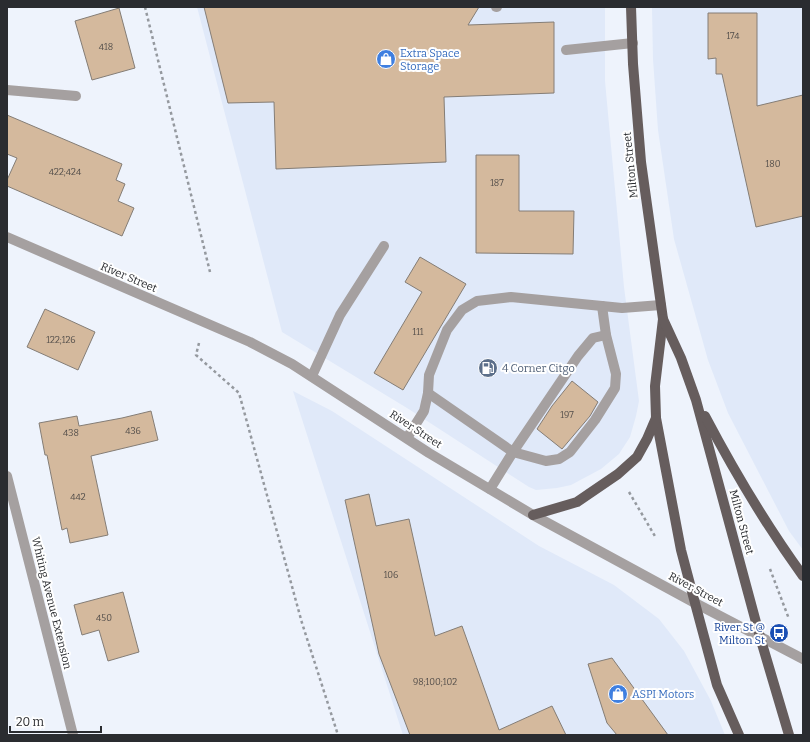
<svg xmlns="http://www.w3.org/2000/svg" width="810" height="742" viewBox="0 0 810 742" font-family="Bitter,serif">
  <rect width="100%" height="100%" fill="#eef3fc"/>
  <g fill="#e0e9f9">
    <polygon points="197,7 605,7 605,81 624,287 639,401 636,416 630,437 619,454 601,469 571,485 557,488 536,490 529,487 407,408 282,332"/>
    <polygon points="652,7 803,7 803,550 789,531 728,413 708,360 674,239 658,130 653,59"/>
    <polygon points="293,391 332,411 539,546 614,585 659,619 684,651 711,701 725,735 403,735"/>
  </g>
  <g fill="#d4b99d" stroke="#847d76">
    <polygon points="204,7 479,7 468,25 554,22 554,93 444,97 446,162 276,169 274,102 228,103"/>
    <polygon points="119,8 135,68 92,80 75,21"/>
    <polygon points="708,13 757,13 757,106 803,95 803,216 756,227 722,74 716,74 716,58 708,59"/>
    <polygon points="7,115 122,164 116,180 125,184 118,201 134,208 122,236 7,186 7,180 17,158 7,154"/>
    <polygon points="476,155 519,155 519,211 574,211 573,254 476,253"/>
    <polygon points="420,257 466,284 403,390 374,373 422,292 405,282"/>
    <polygon points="45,309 95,332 78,370 27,347"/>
    <polygon points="572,381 598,402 590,416 562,449 537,429 552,406"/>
    <polygon points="151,411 158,440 91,456 108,535 70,543 67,528 62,530 47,455 45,455 39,423 77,416 79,426 122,418"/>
    <polygon points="369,494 376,526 409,519 435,636 462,626 499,730 552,706 566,735 410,735 379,654 345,500"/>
    <polygon points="123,592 139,652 108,661 99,630 82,635 74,605"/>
    <polygon points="612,658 668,735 617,735 607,723 588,664"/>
  </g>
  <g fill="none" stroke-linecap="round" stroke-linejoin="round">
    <g stroke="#95999f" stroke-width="2.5" stroke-dasharray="3 3" stroke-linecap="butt">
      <polyline points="145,7 210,272"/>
      <polyline points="199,343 196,355 239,393 302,623 338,735"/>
      <polyline points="629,492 656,538"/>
      <polyline points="770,569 789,619"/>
    </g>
    <g stroke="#a5a0a0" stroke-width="10">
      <polyline points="496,7 497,7"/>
      <polyline points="566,50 633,43"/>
      <polyline points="7,90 76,96"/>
      <polyline points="7,237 250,342 292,364 429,453 533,515 695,603 803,659"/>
      <polyline points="312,376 340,315 384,246"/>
      <polyline points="428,393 513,452 546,461 559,459 570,452 595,420 615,388 616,374 606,335 602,306"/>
      <polyline points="407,438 424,411 428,393 429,375 447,330 462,310 477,301 511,297 622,308 661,305"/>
      <polyline points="7,476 73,735"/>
      <polyline points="490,489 513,452 578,356 593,338 606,335"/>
    </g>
    <g stroke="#665d5d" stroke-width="10">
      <polyline points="631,7 633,64 641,162 663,319 655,386 656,418 681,550 695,603 717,685 739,735"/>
      <polyline points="663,319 681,358 696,400 760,637 789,735"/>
      <path d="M705 416C734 471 766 525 803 576"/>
      <polyline points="533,515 577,502 618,474 637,457 647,439 656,418"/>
    </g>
  </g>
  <defs>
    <g id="shop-disc" transform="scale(1)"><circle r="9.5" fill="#3f7fe0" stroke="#fff"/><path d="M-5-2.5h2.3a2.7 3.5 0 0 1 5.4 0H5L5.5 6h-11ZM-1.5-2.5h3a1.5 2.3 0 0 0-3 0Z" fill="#fff"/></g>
    <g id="fuel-disc" transform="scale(1)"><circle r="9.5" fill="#5c6f8a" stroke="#fff"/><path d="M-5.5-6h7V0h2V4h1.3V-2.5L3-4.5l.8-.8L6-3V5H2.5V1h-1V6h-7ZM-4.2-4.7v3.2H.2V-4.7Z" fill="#fff"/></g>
    <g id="bus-disc" transform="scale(1)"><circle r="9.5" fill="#1a4fb4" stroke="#fff"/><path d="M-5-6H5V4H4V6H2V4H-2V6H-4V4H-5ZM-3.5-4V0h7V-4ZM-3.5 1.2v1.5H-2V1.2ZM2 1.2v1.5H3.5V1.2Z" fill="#fff"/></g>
  </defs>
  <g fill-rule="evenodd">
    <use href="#shop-disc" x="386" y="59"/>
    <use href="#fuel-disc" x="488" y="368"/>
    <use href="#bus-disc" x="779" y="633"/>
    <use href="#shop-disc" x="618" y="694"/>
  </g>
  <g text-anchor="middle" stroke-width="4" stroke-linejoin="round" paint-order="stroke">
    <g font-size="9" fill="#544f4b">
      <text x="733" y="39">174</text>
      <text x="106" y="50">418</text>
      <text x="773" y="167">180</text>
      <text x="65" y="175">422;424</text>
      <text x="497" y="186">187</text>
      <text x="418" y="335">111</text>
      <text x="61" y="343">122;126</text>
      <text x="567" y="418">197</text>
      <text x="133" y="434">436</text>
      <text x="71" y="436">438</text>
      <text x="78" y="500">442</text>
      <text x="391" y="578">106</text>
      <text x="104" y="621">450</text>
      <text x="435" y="685">98;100;102</text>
    </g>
    <g font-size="11" fill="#366cbe" stroke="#fff" text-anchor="start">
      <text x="400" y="57">Extra Space<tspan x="400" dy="13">Storage</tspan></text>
      <text x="632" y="698">ASPI Motors</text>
    </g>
    <g font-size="11" fill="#2a2c30" stroke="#fff">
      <text transform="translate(630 165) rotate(-96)" y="4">Milton Street</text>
      <text transform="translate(129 277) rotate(23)" y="4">River Street</text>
      <text transform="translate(416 429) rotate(33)" y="4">River Street</text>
      <text transform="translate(742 522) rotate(75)" y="4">Milton Street</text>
      <text transform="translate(696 589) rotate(28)" y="4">River Street</text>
      <text transform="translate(52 603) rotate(76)" y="4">Whiting Avenue Extension</text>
    </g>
    <g font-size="11" fill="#4e5e75" stroke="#fff" text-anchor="start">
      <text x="502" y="372">4 Corner Citgo</text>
    </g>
    <g font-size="11" fill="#164399" stroke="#fff" text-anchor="end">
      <text x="765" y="631">River St @<tspan x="765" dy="13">Milton St</tspan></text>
    </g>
  </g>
  <rect width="810" height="742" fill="none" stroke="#2a2c30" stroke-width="16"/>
  <path d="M10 726v6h91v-6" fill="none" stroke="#2a2c30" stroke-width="2"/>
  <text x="16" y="726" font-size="12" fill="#2a2c30" stroke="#ffffff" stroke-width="3" paint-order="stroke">20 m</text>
</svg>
